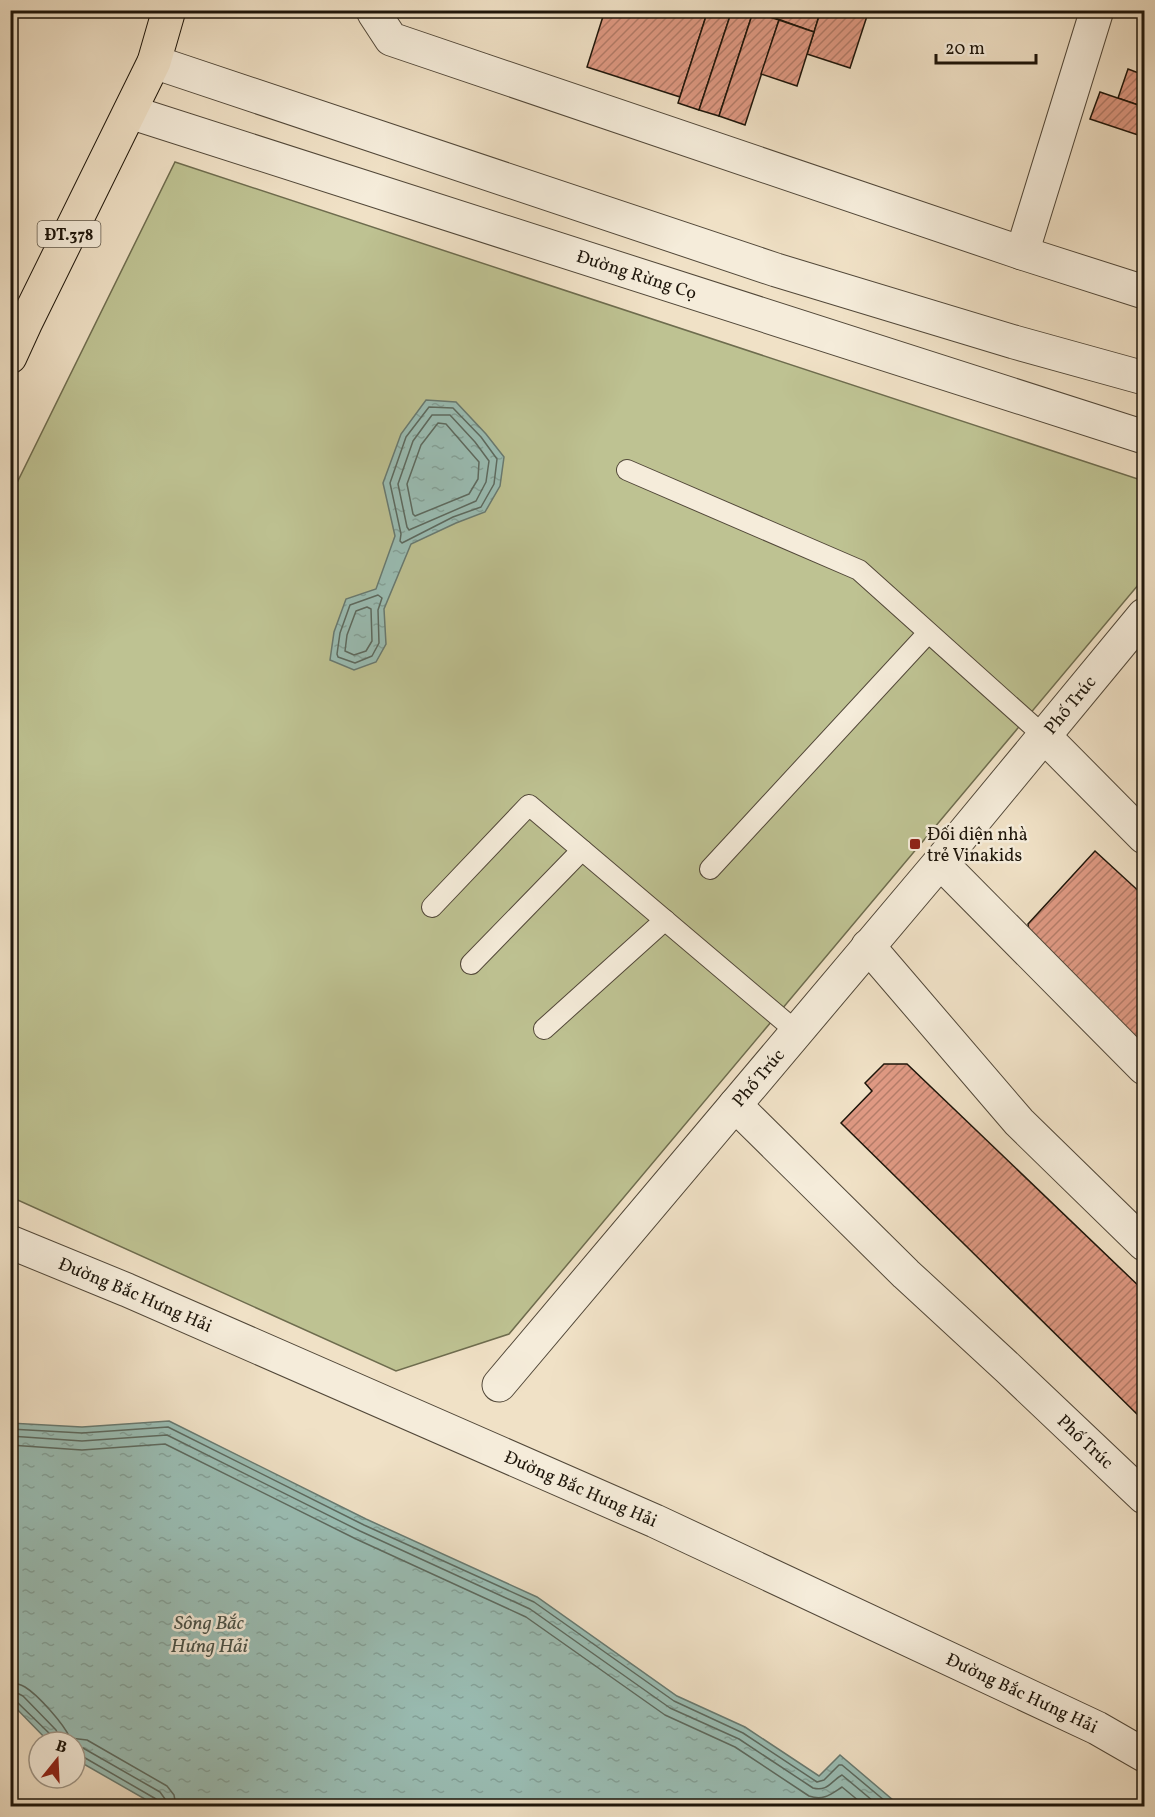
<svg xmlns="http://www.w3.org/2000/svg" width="1155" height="1817" viewBox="0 0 1155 1817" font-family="Vollkorn,serif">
  <defs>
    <pattern id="water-ripples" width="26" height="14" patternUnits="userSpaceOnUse" patternTransform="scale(1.5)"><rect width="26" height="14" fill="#9abeb5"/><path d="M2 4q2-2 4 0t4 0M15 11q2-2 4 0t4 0" fill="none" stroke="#84a29a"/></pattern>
    <pattern id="building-hatch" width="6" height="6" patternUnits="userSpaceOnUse" patternTransform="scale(1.5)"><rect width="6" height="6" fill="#df9983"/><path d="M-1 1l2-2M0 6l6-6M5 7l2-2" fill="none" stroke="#b47c69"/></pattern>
  </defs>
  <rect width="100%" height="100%" fill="#f0e1c6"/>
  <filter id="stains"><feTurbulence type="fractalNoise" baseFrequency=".00333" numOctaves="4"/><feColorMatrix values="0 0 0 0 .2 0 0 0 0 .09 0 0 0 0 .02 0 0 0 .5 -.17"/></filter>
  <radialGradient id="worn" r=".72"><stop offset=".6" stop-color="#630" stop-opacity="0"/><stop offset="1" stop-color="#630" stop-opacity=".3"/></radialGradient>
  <polygon fill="#bec292" stroke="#6e6c4e" stroke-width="1.5" points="175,162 1144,481 1144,578 509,1334 396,1371 11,1197 10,497"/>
  <g fill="url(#water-ripples)" stroke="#687a71" stroke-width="1.5">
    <polygon points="426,400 456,402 486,434 504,457 500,486 485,512 456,523 411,544 384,609 386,644 376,662 354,670 330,660 334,632 346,599 376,589 395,536 383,483 401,434"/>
    <polygon points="169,1421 366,1519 537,1597 677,1696 745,1727 819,1776 840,1755 900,1806 157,1806 75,1759 75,1742 49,1742 11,1703 10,1423 82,1427"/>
  </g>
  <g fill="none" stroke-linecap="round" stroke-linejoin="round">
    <g stroke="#5c6a60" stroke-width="1.5">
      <polygon points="429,407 453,408 481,437 497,459 494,484 481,507 453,517 402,543 400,541 401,534 390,483 406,437"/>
      <polygon points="432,415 450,415 475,442 489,461 486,482 476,501 409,530 407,527 398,484 413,441"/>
      <polygon points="438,423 446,424 479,462 478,479 469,494 415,516 413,514 407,484 421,445"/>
      <polygon points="378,595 382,598 378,610 379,643 372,656 355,663 338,657 337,654 340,633 350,605"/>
      <polygon points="367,607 371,609 372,641 366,651 354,655 345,651 347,635 356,611"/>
      <polyline points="10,1429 82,1433 168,1427 364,1525 534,1602 674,1701 743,1733 817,1782 824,1780 839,1765 842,1765 891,1806"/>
      <path d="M10 1436 82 1441 167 1435 360 1531 530 1609 670 1708 739 1739 813 1788C828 1792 831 1781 842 1775L879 1806"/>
      <path d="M10 1445 82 1450 165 1444 356 1539 526 1617 665 1715 735 1747 809 1796C824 1801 831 1794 842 1787L865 1806"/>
      <path d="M10 1683C16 1683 20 1684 25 1687 38 1695 64 1724 70 1738L87 1740 167 1786 174 1795 176 1806"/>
      <polyline points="10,1692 17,1693 23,1696 56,1730 59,1736 60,1742"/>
      <polyline points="10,1700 17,1702 51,1735 53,1742"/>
      <polyline points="75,1747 83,1748 160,1792 165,1799 167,1806"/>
      <polyline points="75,1754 80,1755 156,1799 159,1802 159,1806"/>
    </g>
  </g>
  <g fill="url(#building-hatch)" stroke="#1d150a" stroke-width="1.5">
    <polygon points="605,10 708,10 680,97 587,67"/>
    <polygon points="708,10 732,10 699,110 678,103"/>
    <polygon points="732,10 753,12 719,116 699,110"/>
    <polygon points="753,10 821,10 814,32"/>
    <polygon points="821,10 869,10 850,68 807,54"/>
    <polygon points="753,12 779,20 745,125 719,116"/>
    <polygon points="779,20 814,32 797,86 761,74"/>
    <polygon points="1128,69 1144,75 1144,107 1118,98"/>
    <polygon points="1100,92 1144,107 1144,137 1090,119"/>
    <polygon points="1095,851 1144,896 1144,1045 1031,942 1028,924"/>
    <polygon points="884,1064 907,1064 1144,1291 1144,1421 841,1123 872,1091 865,1083"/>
  </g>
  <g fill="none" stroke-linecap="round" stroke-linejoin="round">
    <g stroke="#524839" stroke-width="22">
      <g id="service">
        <polyline points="627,470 859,570 1044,736"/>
        <polyline points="710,869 928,633"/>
        <polyline points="432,907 529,805 797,1032"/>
        <polyline points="471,964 582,850"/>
        <polyline points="544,1029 665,920"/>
      </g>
    </g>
    <g stroke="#524839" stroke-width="35">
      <g id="minor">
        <polyline points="375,10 374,13 391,39 1022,253 1144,292"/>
        <polyline points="1022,253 1097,10"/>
        <polyline points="1044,736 1144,837"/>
        <polyline points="940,862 1144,1068"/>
        <polyline points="868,946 1019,1122 1144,1244"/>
        <path id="s1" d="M735 1105 906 1274 1010 1370 1144 1497"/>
        <path id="s2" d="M499 1385 940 862 1144 615"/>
      </g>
    </g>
    <g stroke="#524839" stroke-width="35">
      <g id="tertiary">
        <polyline points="154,62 776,270 1014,342 1144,378"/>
        <path id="s3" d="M130 112 1144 437"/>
        <path id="s4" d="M10 1242 127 1290 655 1521 1097 1728 1144 1755"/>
      </g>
    </g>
    <g stroke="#1d150a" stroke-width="35">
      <polyline id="primary" points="10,357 26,322 154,62 169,10"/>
    </g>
    <use href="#service" stroke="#f5ecda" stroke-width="20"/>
    <use href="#minor" stroke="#f5ecda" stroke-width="33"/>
    <use href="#tertiary" stroke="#f5ecda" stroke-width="33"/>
    <use href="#primary" stroke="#f0e1c6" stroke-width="33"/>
  </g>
  <rect fill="#8f2418" stroke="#f5ecda" stroke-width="2" x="909" y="838" width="12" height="12" rx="3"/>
  <g text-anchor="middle" stroke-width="5" stroke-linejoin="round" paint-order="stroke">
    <rect fill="#f5ecda" stroke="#5e5648" stroke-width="1.5" x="37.5" y="221" width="63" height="26" rx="4.5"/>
    <g font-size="16" font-weight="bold" fill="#1d150a">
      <text x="69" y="240">ĐT.378</text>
    </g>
    <g font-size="18" fill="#1d150a" stroke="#f5ecda">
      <text dy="6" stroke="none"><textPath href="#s3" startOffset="532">Đường Rừng Cọ</textPath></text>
      <text dy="6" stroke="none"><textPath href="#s2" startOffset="888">Phố Trúc</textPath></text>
      <text dy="6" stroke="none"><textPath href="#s2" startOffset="402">Phố Trúc</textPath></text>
      <text dy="6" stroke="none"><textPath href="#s4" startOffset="136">Đường Bắc Hưng Hải</textPath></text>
      <text dy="6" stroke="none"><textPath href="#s1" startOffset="486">Phố Trúc</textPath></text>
      <text dy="6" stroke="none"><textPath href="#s4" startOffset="622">Đường Bắc Hưng Hải</textPath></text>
      <text dy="6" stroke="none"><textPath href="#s4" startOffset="1108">Đường Bắc Hưng Hải</textPath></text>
    </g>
    <g font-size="18" fill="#1d150a" stroke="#f5ecda" text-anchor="start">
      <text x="927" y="840">Đối diện nhà<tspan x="927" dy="21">trẻ Vinakids</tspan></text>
    </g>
    <g font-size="20" font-style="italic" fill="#495046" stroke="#f5ecda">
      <text x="209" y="1629">Sông Bắc<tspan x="209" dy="23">Hưng Hải</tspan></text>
    </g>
  </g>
  <rect width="1155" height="1817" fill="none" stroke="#f0e1c6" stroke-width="36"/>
  <rect x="12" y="12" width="1131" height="1793" fill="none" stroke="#1d150a" stroke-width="3"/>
  <rect x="18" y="18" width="1119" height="1781" fill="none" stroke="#1d150a" stroke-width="1.5"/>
  <g transform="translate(57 1760) rotate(18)"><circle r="28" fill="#f5ecda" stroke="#9f9687" stroke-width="1.5"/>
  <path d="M0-4.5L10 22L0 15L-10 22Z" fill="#8f2418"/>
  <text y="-9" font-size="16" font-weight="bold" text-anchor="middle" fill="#1d150a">B</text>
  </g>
  <path d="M936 54v9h100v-9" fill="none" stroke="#1d150a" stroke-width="3"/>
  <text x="945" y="54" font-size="18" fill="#1d150a" stroke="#f5ecda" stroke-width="4.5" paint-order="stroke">20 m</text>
  <rect width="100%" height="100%" filter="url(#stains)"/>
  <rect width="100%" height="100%" fill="url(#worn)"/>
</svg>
